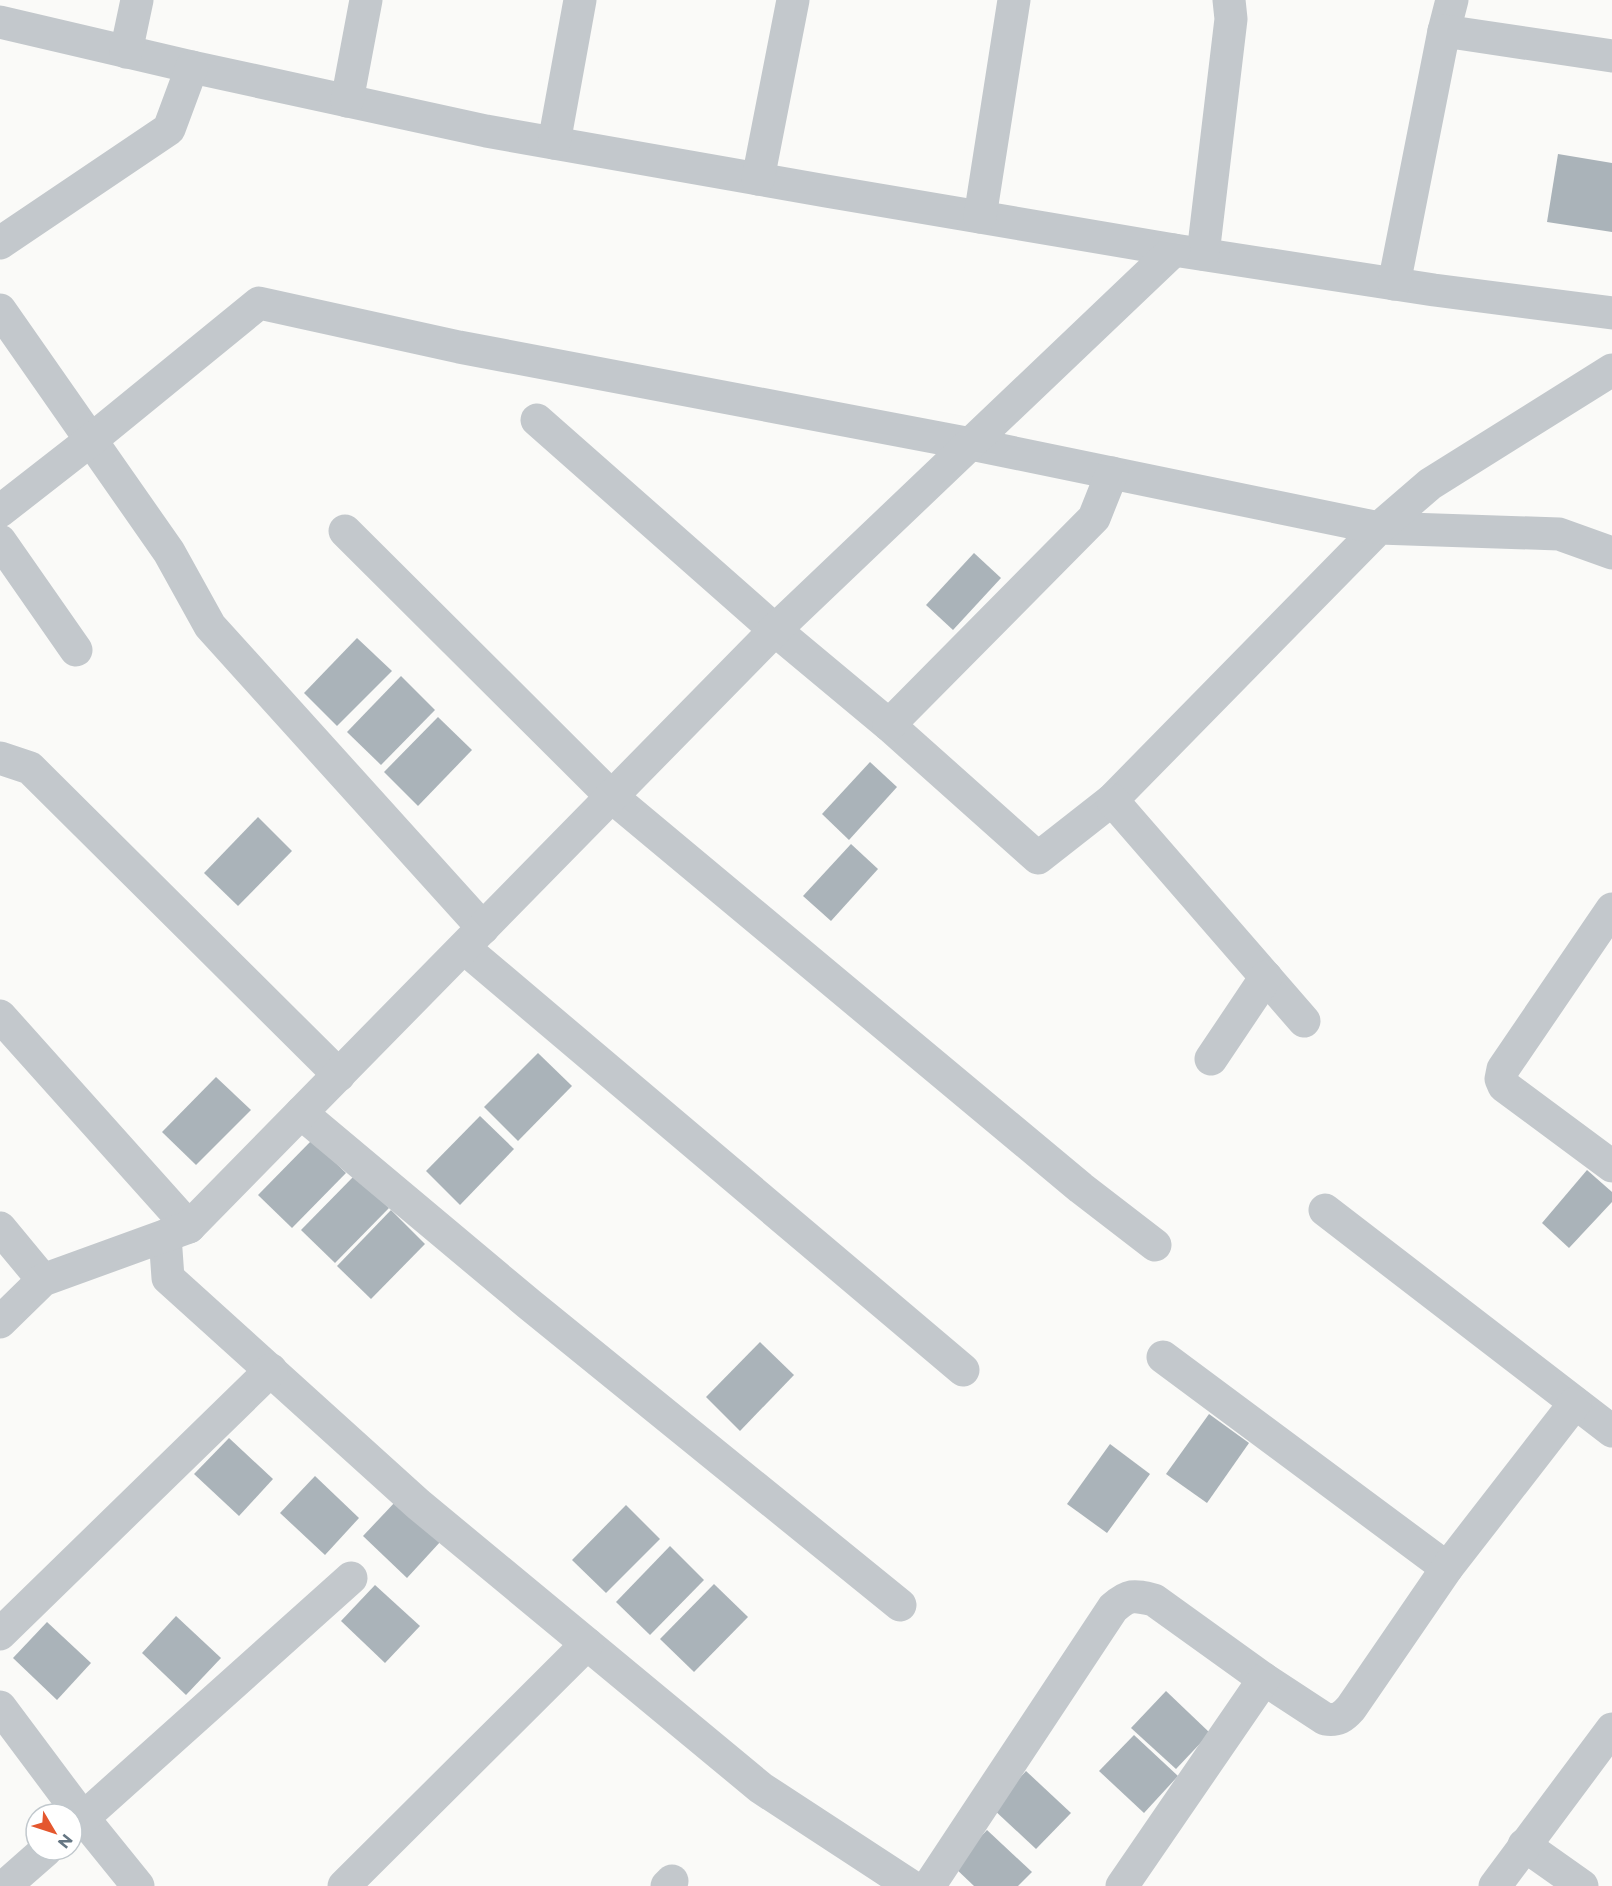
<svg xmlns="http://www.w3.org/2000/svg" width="1612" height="1886" viewBox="0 0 1612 1886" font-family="Montserrat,sans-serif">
  <rect width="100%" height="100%" fill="#fafaf8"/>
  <g fill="#aab3b9">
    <polygon points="1558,154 1612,163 1612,232 1547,222"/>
    <polygon points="974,553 1001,578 953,630 926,605"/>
    <polygon points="357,638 392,671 337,726 304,693"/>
    <polygon points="401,676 435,710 381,765 347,732"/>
    <polygon points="438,717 472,750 418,806 384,772"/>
    <polygon points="870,762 897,787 849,840 822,814"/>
    <polygon points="258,817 292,851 238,906 204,873"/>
    <polygon points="851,844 878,869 831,921 803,896"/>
    <polygon points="538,1053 572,1086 518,1141 484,1107"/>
    <polygon points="216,1077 251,1110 196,1165 162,1132"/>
    <polygon points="480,1116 514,1149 460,1205 426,1171"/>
    <polygon points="312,1140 346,1173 292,1228 258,1195"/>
    <polygon points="1587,1170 1612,1192 1612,1202 1569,1248 1542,1223"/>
    <polygon points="355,1175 389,1208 335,1263 301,1230"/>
    <polygon points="391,1210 425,1244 371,1299 337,1266"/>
    <polygon points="760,1342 794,1375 740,1431 706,1397"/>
    <polygon points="1209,1414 1249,1443 1207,1503 1166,1474"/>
    <polygon points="229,1438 273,1479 239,1516 194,1474"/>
    <polygon points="1110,1444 1150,1474 1107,1533 1067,1504"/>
    <polygon points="315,1476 359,1518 325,1555 280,1513"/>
    <polygon points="397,1500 441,1541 407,1578 363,1536"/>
    <polygon points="626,1505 660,1539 606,1593 572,1560"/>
    <polygon points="670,1546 704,1580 650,1635 616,1602"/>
    <polygon points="714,1584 748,1617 694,1672 660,1639"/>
    <polygon points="375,1585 420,1626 385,1663 341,1621"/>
    <polygon points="176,1616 221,1658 186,1695 142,1653"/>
    <polygon points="47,1622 91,1663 57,1700 13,1658"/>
    <polygon points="1166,1691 1210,1733 1176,1769 1131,1728"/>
    <polygon points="1134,1735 1178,1776 1144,1813 1099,1771"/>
    <polygon points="1026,1771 1071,1813 1036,1849 992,1808"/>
    <polygon points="987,1830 1032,1872 1018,1886 974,1886 953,1866"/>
  </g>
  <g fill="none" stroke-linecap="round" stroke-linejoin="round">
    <g stroke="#c3c8cc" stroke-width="33">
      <polyline points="0,22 192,67 486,131 826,191 1174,250 1434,290 1612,313"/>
      <polyline points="1444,31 1452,0"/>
      <polyline points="126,52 137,0"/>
      <polyline points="347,101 366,0"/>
      <polyline points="554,143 580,0"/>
      <polyline points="758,179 793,0"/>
      <polyline points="980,217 1014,0"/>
      <polyline points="0,243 169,129 192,67"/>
      <polyline points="1203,254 1231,19 1229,0"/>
      <polyline points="1394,284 1444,31 1612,56"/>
      <polyline points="0,310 169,552 210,626 483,928"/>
      <polyline points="537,420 775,630 889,725 1038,858 1112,800 1379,528 1559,534 1612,553"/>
      <polyline points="0,511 91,440 259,303 459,347 971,444 1379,528 1430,484 1612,370"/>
      <polyline points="345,531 612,797 1081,1188 1155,1245"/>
      <polyline points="0,541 76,650"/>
      <polyline points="889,725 1094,518 1112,473"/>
      <polyline points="0,758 30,768 339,1075"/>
      <polyline points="1112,800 1304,1021"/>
      <polyline points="1612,909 1503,1069 1501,1079 1504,1086 1612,1166"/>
      <polyline points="464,948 963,1370"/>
      <polyline points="0,1016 189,1227"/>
      <polyline points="1211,1059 1266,977"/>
      <polyline points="301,1113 529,1304 900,1605"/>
      <polyline points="1325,1210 1612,1431"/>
      <polyline points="0,1228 43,1280"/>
      <polyline points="165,1236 168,1278 418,1504 761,1788 911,1886"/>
      <polyline points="0,1322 43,1280 189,1227 775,630 1174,250"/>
      <polyline points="1163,1357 1447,1568"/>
      <polyline points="0,1634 271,1370"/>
      <polyline points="0,1707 83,1818 138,1886"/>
      <polyline points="72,1828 351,1578"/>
      <polyline points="1524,1845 1582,1886"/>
      <polyline points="5,1886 46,1850"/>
      <polyline points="344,1886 587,1644"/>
      <polyline points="667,1886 672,1881"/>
      <path d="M929 1886 1113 1608C1129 1594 1133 1595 1154 1600L1264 1679 1325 1719C1338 1721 1343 1717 1351 1708L1447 1568 1575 1403"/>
      <polyline points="1122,1886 1264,1679"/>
      <polyline points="1495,1886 1612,1729"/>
    </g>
  </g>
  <g transform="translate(54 1832) rotate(129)"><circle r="28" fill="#ffffff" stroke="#c1c8cd" stroke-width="1.5"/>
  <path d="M0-4.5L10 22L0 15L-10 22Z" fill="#e4572e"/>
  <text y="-9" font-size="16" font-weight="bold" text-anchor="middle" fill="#657683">N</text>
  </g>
</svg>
